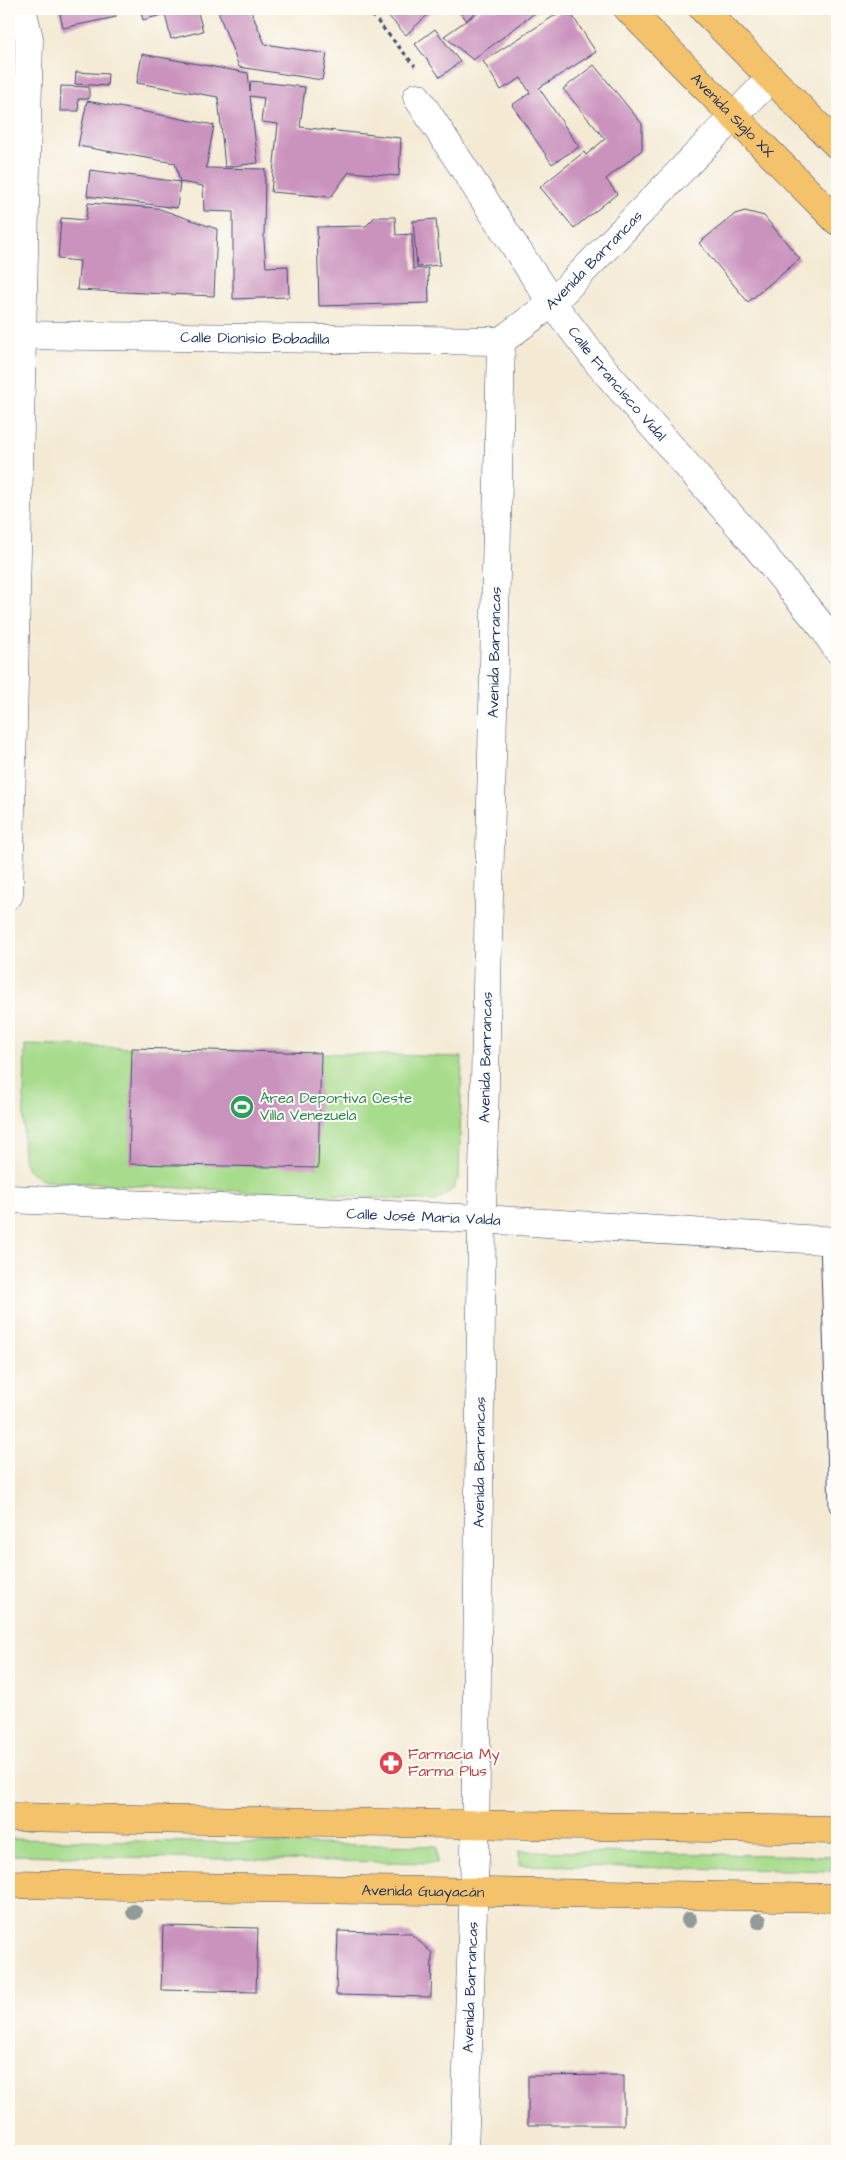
<svg xmlns="http://www.w3.org/2000/svg" width="846" height="2160" viewBox="0 0 846 2160" font-family="'Architects Daughter',sans-serif">
  <rect width="100%" height="100%" fill="#fdfcf7"/>
  <filter id="ink" filterUnits="userSpaceOnUse"><feTurbulence type="fractalNoise" baseFrequency=".02" numOctaves="2"/><feDisplacementMap in="SourceGraphic" scale="10" xChannelSelector="R" yChannelSelector="G"/><feConvolveMatrix kernelMatrix="1 2 1 2 8 2 1 2 1" color-interpolation-filters="sRGB"/></filter>
  <filter id="wash" filterUnits="userSpaceOnUse"><feTurbulence type="fractalNoise" baseFrequency=".0096" numOctaves="4" result="noise"/><feDisplacementMap in="SourceGraphic" scale="20" xChannelSelector="R" yChannelSelector="G"/><feGaussianBlur stdDeviation="1.12" result="paint"/><feColorMatrix in="noise" values="0 0 0 0 0 0 0 0 0 0 0 0 0 0 0 0 0 1.4 0 .05"/><feComposite in="paint" operator="in"/></filter>
  <g filter="url(#wash)">
    <rect width="100%" height="100%" fill="#f4ead4"/>
    <g fill="#a7dc8c" stroke="#618675">
      <path d="M25 1045 462 1057 459 1176 453 1189 436 1201 44 1181C32 1175 26 1170 23 1157Z"/>
      <polygon points="9,1839 437,1846 437,1863 9,1855"/>
      <polygon points="519,1851 837,1856 837,1871 519,1865"/>
    </g>
    <g id="blocks">
      <g fill="#ca93be">
        <polygon points="59,9 114,9 116,17 63,28"/>
        <polygon points="140,9 197,9 203,31 171,39 165,14 143,20"/>
        <polygon points="217,9 250,9 265,44 327,54 322,80 239,67"/>
        <polygon points="382,9 432,9 433,10 406,35"/>
        <polygon points="456,9 478,9 467,20 482,9 540,9 473,60 444,36 467,20"/>
        <polygon points="565,9 568,9 596,52 539,88 579,147 552,164 512,105 530,93 521,78 501,90 483,61"/>
        <polygon points="435,29 460,62 440,77 415,44"/>
        <polygon points="142,54 248,73 250,91 251,81 305,87 300,127 401,138 399,176 349,172 331,197 271,192 278,124 261,122 264,98 250,96 258,163 225,167 218,97 137,83"/>
        <polygon points="594,65 642,124 642,150 606,179 617,194 574,228 540,187 584,152 586,155 605,139 563,89"/>
        <polygon points="76,72 108,74 107,86 75,84"/>
        <polygon points="61,86 89,87 89,99 78,99 79,111 60,111"/>
        <polygon points="87,101 214,125 206,168 265,169 264,240 266,267 288,266 289,297 233,299 233,212 204,211 203,186 180,182 175,163 78,146"/>
        <polygon points="90,170 180,182 177,208 87,196"/>
        <polygon points="88,203 157,208 217,229 214,296 77,290 80,261 58,259 61,218 86,220"/>
        <polygon points="745,211 764,216 800,259 748,302 699,243 735,214"/>
        <polygon points="375,217 395,217 396,235 412,234 413,269 428,268 429,303 319,306 317,227 366,226"/>
        <polygon points="436,219 440,265 417,267 413,221"/>
        <polygon points="132,1048 321,1053 318,1168 129,1164"/>
        <polygon points="163,1926 258,1928 256,1992 161,1990"/>
        <polygon points="338,1931 410,1933 432,1953 431,1997 336,1995"/>
        <polygon points="624,2075 624,2125 528,2125 528,2076"/>
      </g>
    </g>
  </g>
  <g filter="url(#ink)">
    <use href="#blocks" fill-opacity="0" stroke="#3c4b70" stroke-width="1"/>
    <g fill="none" stroke-linecap="round" stroke-linejoin="round">
      <g stroke="#3c4b70" stroke-width="17">
        <polyline id="service" points="828,1240 837,1506"/>
      </g>
      <g stroke="#3c4b70" stroke-width="29">
        <g id="minor">
          <path id="s1" d="M417 97 552 303 599 364 743 530 824 629 837 649"/>
          <path id="s2" d="M9 335 501 341"/>
          <polyline points="9,895 29,38 22,9"/>
          <path id="s3" d="M9 1199 482 1219 837 1241"/>
        </g>
      </g>
      <g stroke="#3c4b70" stroke-width="29">
        <g id="tertiary">
          <path id="s4" d="M464 2151 475 1856 482 1219 501 341 552 303 771 78"/>
        </g>
      </g>
      <g stroke="#3c4b70" stroke-width="29">
        <g id="primary">
          <polyline points="9,1817 837,1830"/>
          <path id="s5" d="M9 1884 837 1898"/>
        </g>
      </g>
      <g stroke="#3c4b70" stroke-width="29">
        <g id="trunk">
          <path id="s6" d="M628 9 837 221"/>
          <polyline points="703,9 837,145"/>
        </g>
      </g>
      <polyline stroke="#3c4b70" stroke-width="3" stroke-dasharray="4 4" stroke-linecap="butt" points="367,9 415,66"/>
      <use href="#service" stroke="#fff" stroke-width="15"/>
      <use href="#minor" stroke="#fff" stroke-width="28"/>
      <use href="#tertiary" stroke="#fff" stroke-width="28"/>
      <use href="#primary" stroke="#f4c26a" stroke-width="28"/>
      <use href="#trunk" stroke="#f4c26a" stroke-width="28"/>
    </g>
    <g fill="#909b9a">
      <circle cx="134" cy="1912" r="8"/>
      <circle cx="689" cy="1920" r="8"/>
      <circle cx="759" cy="1921" r="8"/>
    </g>
  </g>
  <defs>
    <g id="stadium-disc" transform="scale(1.25)"><circle r="9.5" fill="#2e9e5b" stroke="#fdfcf7"/><path d="M0-5a6.5 5 0 1 0 0 10a6.5 5 0 1 0 0-10ZM-3.5-1.8h7v3.6h-7Z" fill="#fff"/></g>
    <g id="pharmacy-disc" transform="scale(1.25)"><circle r="9.5" fill="#e0444e" stroke="#fdfcf7"/><path d="M-2-6h4v4h4v4h-4v4h-4v-4h-4v-4h4Z" fill="#fff"/></g>
  </defs>
  <g fill-rule="evenodd">
    <use href="#stadium-disc" x="242" y="1107"/>
    <use href="#pharmacy-disc" x="391" y="1763"/>
  </g>
  <g text-anchor="middle" stroke-width="4" stroke-linejoin="round" paint-order="stroke">
    <g font-size="15" fill="#1b2f5e" stroke="#fdfcf7">
      <text dy="5" stroke="none"><textPath href="#s6" startOffset="149">Avenida Siglo XX</textPath></text>
      <text dy="5" stroke="none"><textPath href="#s4" startOffset="1934">Avenida Barrancas</textPath></text>
      <text dy="5" stroke="none"><textPath href="#s2" startOffset="246">Calle Dionisio Bobadilla</textPath></text>
      <text dy="5" stroke="none"><textPath href="#s1" startOffset="350">Calle Francisco Vidal</textPath></text>
      <text dy="5" stroke="none"><textPath href="#s4" startOffset="1499">Avenida Barrancas</textPath></text>
      <text dy="5" stroke="none"><textPath href="#s4" startOffset="1094">Avenida Barrancas</textPath></text>
      <text dy="5" stroke="none"><textPath href="#s3" startOffset="415">Calle José Maria Valda</textPath></text>
      <text dy="5" stroke="none"><textPath href="#s4" startOffset="689">Avenida Barrancas</textPath></text>
      <text dy="5" stroke="none"><textPath href="#s5" startOffset="414">Avenida Guayacán</textPath></text>
      <text dy="5" stroke="none"><textPath href="#s4" startOffset="164">Avenida Barrancas</textPath></text>
    </g>
    <g font-size="15" fill="#27864d" stroke="#fdfcf7" text-anchor="start">
      <text x="260" y="1103">Área Deportiva Oeste<tspan x="260" dy="17">Villa Venezuela</tspan></text>
    </g>
    <g font-size="15" fill="#be3a42" stroke="#fdfcf7" text-anchor="start">
      <text x="408" y="1759">Farmacia My<tspan x="408" dy="17">Farma Plus</tspan></text>
    </g>
  </g>
  <rect width="846" height="2160" fill="none" stroke="#fdfcf7" stroke-width="30"/>
</svg>
